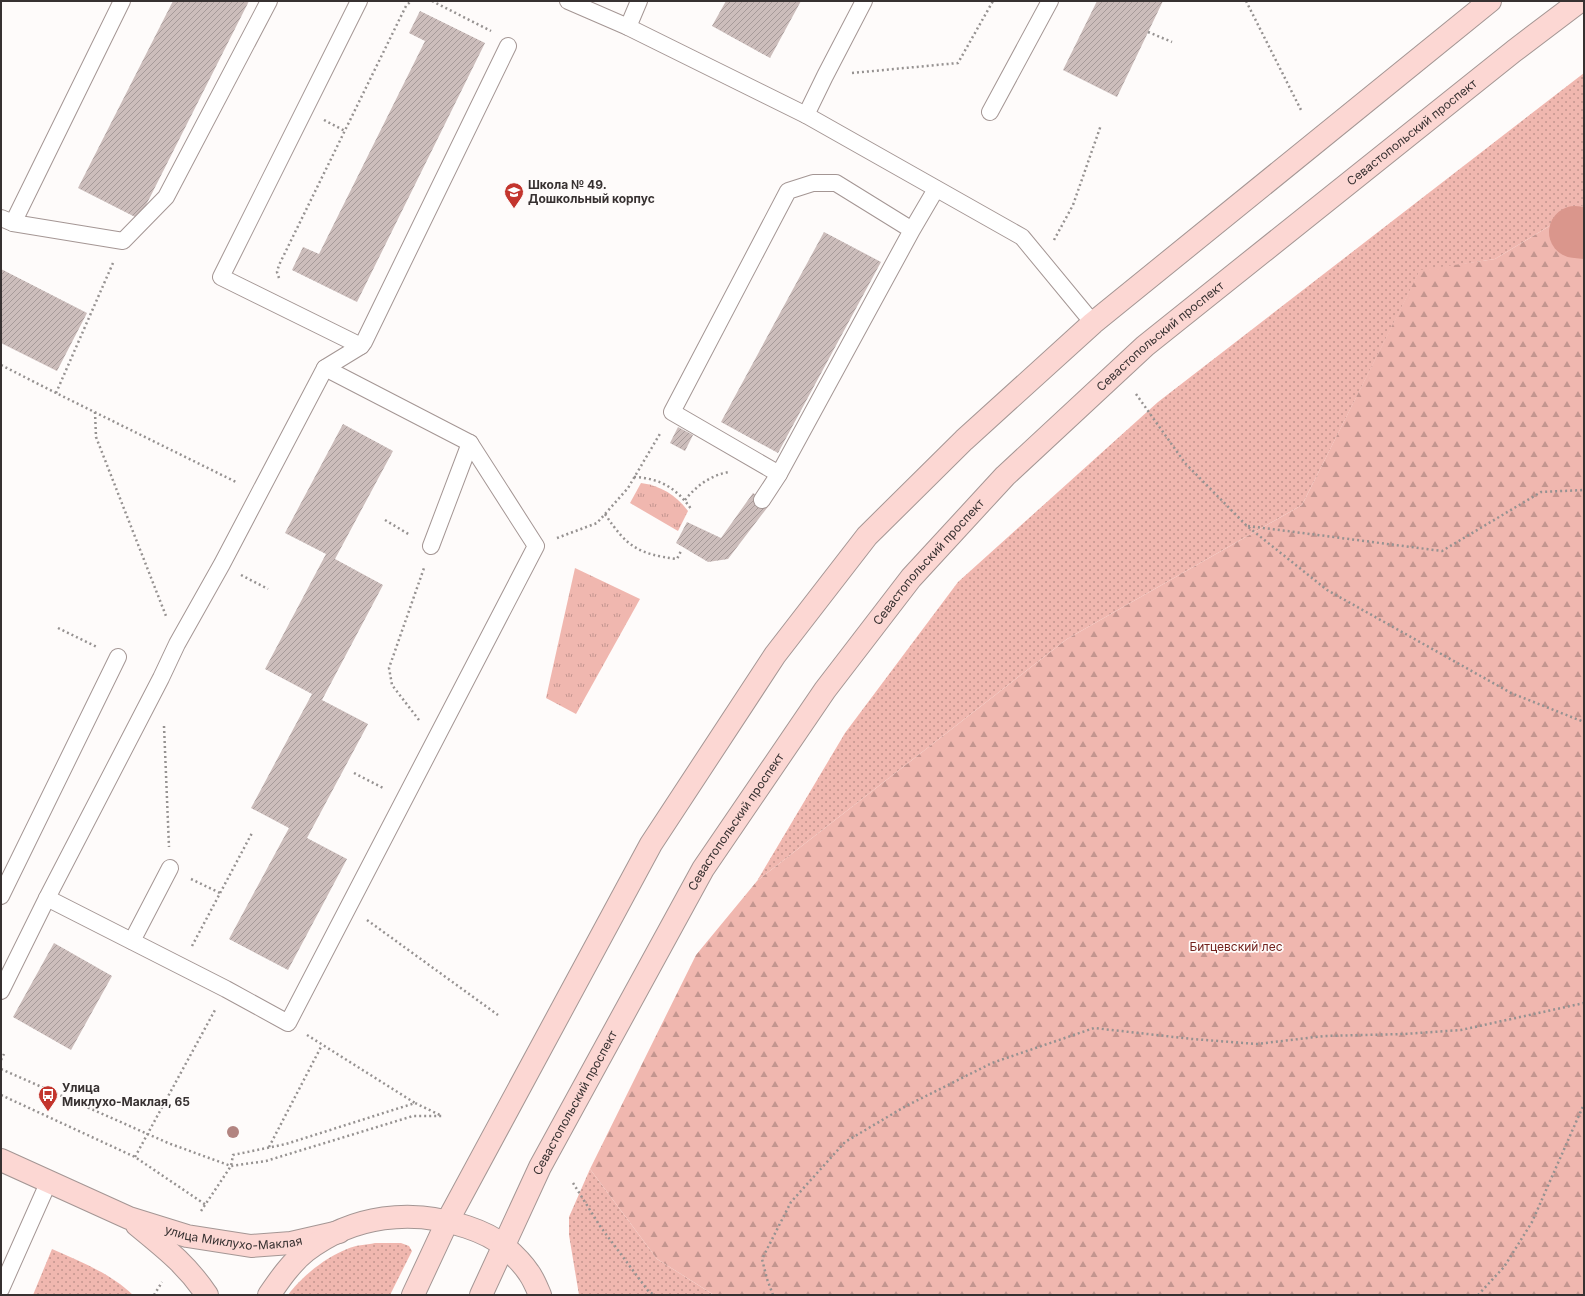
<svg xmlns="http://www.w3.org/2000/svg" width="1585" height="1296" viewBox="0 0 1585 1296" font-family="Inter,sans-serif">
  <defs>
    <pattern id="grass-dots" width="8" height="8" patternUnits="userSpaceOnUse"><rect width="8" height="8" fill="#f0b7af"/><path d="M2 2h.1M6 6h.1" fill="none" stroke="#c3958f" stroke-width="1.8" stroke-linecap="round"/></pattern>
    <pattern id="forest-firs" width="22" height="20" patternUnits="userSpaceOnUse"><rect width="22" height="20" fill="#f0b7af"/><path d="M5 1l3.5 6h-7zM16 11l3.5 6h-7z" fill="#c3958f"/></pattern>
    <pattern id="park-tufts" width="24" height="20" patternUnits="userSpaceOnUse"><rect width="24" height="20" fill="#f0b7af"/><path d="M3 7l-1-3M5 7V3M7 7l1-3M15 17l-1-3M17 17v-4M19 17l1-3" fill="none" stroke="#c3958f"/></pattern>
    <pattern id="building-hatch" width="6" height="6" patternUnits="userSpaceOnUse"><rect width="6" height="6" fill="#ccbdbb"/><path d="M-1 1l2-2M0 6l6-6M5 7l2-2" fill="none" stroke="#a69a99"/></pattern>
  </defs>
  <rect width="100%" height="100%" fill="#fefbfa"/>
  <g fill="url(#grass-dots)">
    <polygon points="1584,73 1584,205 1495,259 1420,271 1302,505 1067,639 757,881 845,733 958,582 1158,402"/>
    <polygon points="590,1169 657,1259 714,1295 579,1295 569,1235 569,1217"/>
    <path d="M375 1243H401L409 1246 412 1251 390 1295H288C301 1277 326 1257 347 1249 355 1245 366 1245 375 1243Z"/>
    <path d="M52 1249C81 1262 110 1273 133 1295H33Z"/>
  </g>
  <polygon fill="url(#forest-firs)" points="1584,205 1584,1295 714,1295 657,1259 590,1169 696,955 757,881 1067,639 1302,505 1420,270 1495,259"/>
  <g fill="url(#park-tufts)">
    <path d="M641 483C661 486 676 495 688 511L678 531 630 503Z"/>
    <polygon points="575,568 640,599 576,714 546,698"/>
  </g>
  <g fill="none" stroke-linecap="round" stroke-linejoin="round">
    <polyline stroke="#da968c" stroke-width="52" points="1575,232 1584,233"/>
  </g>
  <g fill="url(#building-hatch)">
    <polygon points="173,1 249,1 139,219 78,188"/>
    <polygon points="726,1 801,1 770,58 712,26"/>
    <polygon points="1097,1 1163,1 1117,97 1063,70"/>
    <polygon points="420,11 485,43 357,302 292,270 303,247 319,254 425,41 409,33"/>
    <polygon points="824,232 881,262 778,453 721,422"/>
    <polygon points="1,269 87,313 57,371 1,343"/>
    <polygon points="343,424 393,451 335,559 383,585 322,700 368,724 307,838 347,859 288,970 229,939 289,828 251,808 312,694 265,669 326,554 285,533"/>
    <polygon points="678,427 693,435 685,451 670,443"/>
    <polygon points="753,493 770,504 728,559 708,562 676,543 687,522 721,538"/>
    <polygon points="54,943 112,976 71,1050 13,1017"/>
  </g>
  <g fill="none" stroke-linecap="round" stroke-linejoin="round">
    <g stroke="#a49694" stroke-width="18">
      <g id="lane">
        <polyline points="359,1 221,277 361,346"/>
        <polyline points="568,1 628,27 806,115 1022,237 1093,323"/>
        <polyline points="628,27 639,1"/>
        <polyline points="990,112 1050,1"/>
        <polyline points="806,115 825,76 864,1"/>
        <polyline points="1,218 13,223 123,241 166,197 269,1"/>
        <polyline points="13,223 122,1"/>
        <polyline points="912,230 779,474 672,412 788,191 813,183 836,183 912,230 936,189"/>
        <polyline points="762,500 779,474"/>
        <polyline points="431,546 470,443"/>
        <polyline points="1,896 118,657"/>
        <polyline points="47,898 226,989 288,1023 536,546 470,443 325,368"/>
        <polyline points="132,941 170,868"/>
        <polyline points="1,991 47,898 161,678 177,644 222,564 325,368 361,346 364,342 508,46"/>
        <polyline points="1,1289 49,1181"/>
      </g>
    </g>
    <g stroke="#a49694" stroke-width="24">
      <g id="secondary">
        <path id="s1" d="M1 1160 129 1218 187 1236 251 1246 291 1243 339 1232"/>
        <path d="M137 1225C165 1248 187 1265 207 1295"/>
        <path d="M269 1295C280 1279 291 1263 306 1251 353 1215 412 1208 467 1227 479 1231 495 1238 505 1247 513 1254 523 1264 529 1273 534 1280 537 1288 540 1295"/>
        <polyline points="413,1295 448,1220 651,844 775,655 867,536 964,440 1093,323 1490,1"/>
        <path id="s2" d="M481 1295 540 1167 703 869 825 690 911 578 1005 476 1145 346 1514 51 1580 1"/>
      </g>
    </g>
    <g stroke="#969291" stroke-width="2.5" stroke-dasharray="2 3" stroke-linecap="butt">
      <polyline points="432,1 491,31"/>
      <polyline points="1246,1 1302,112"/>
      <polyline points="1148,32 1172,42"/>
      <polyline points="852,73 958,63 993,1"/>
      <polyline points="324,120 345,131"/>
      <polyline points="1054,240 1073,205 1101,125"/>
      <polyline points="113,263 56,393 238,483"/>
      <polyline points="279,278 277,272 279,265 406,6 411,1"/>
      <polyline points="1,365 56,393"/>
      <polyline points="1136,394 1185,463 1247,526 1327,590 1511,693 1584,722"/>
      <polyline points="95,412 96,437 166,616"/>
      <path d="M634 477C659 478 677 488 691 509"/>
      <path d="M685 500C696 486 711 475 729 472"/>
      <path d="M605 514C627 547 638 554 677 559L681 551"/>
      <polyline points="385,520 410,535"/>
      <polyline points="1248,526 1442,551 1541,492 1584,490"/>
      <polyline points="557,538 597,523 628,488 661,432"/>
      <polyline points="241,575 268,589"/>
      <polyline points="58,628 97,647"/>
      <polyline points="419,720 392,685 389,668 424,568"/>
      <polyline points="164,726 169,847"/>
      <polyline points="354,773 385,789"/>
      <polyline points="191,879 220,893"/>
      <polyline points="367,920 498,1015"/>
      <polyline points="192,946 252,833"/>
      <polyline points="307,1035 415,1103"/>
      <polyline points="1,1060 4,1054"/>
      <polyline points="1,1069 168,1143 231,1166 266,1161 413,1116 442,1116"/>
      <polyline points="1,1095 135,1157 206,1205"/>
      <polyline points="269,1147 322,1045"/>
      <polyline points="135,1157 215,1010"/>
      <polyline points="573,1183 600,1226 649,1292 655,1295"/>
      <polyline points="201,1211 231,1166 233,1155 286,1144 415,1103 442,1116"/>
      <polyline points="154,1295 162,1282"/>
      <polyline points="773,1295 767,1279 762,1259 791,1202 845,1142 906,1106 992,1063 1094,1028 1192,1039 1257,1044 1324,1036 1404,1034 1461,1030 1584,1003"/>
      <polyline points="1478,1295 1504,1267 1532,1222 1584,1104"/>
    </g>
    <use href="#lane" stroke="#fff" stroke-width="16"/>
    <use href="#secondary" stroke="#fcd7d3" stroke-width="22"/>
  </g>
  <circle fill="#b28480" cx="233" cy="1132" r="6"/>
  <defs>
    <g id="school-pin" transform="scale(1)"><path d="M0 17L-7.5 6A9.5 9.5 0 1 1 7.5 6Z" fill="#c3352d" stroke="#fefbfa"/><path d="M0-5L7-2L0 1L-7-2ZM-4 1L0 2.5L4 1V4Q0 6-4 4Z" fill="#fff"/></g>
    <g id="bus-pin" transform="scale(1)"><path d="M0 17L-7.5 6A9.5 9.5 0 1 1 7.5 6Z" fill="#c3352d" stroke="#fefbfa"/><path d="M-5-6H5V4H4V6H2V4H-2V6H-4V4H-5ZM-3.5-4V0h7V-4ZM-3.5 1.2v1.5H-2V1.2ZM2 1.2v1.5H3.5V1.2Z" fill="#fff"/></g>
  </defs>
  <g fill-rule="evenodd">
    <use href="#school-pin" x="514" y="192"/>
    <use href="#bus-pin" x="48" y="1095"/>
  </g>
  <g text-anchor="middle" stroke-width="3.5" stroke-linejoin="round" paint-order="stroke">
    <g font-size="12" fill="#373131" stroke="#fefbfa">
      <text dy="4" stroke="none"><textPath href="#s2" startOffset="1510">Севастопольский проспект</textPath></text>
      <text dy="4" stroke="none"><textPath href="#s2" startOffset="1186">Севастопольский проспект</textPath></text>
      <text dy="4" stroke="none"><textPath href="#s2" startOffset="862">Севастопольский проспект</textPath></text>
      <text dy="4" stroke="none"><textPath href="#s2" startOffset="538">Севастопольский проспект</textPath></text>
      <text dy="4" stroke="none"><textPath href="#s2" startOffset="214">Севастопольский проспект</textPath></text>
      <text dy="4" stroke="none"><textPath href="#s1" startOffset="248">улица Миклухо-Маклая</textPath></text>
    </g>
    <g font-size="12" font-weight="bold" fill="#373131" stroke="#fefbfa" text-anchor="start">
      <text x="528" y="189">Школа № 49.<tspan x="528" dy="14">Дошкольный корпус</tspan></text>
      <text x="62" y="1092">Улица<tspan x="62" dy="14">Миклухо-Маклая, 65</tspan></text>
    </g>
    <g font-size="12" fill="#73221d" stroke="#fefbfa">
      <text x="1236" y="951">Битцевский лес</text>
    </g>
  </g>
  <rect width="1585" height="1296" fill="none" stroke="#373131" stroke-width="4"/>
</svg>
